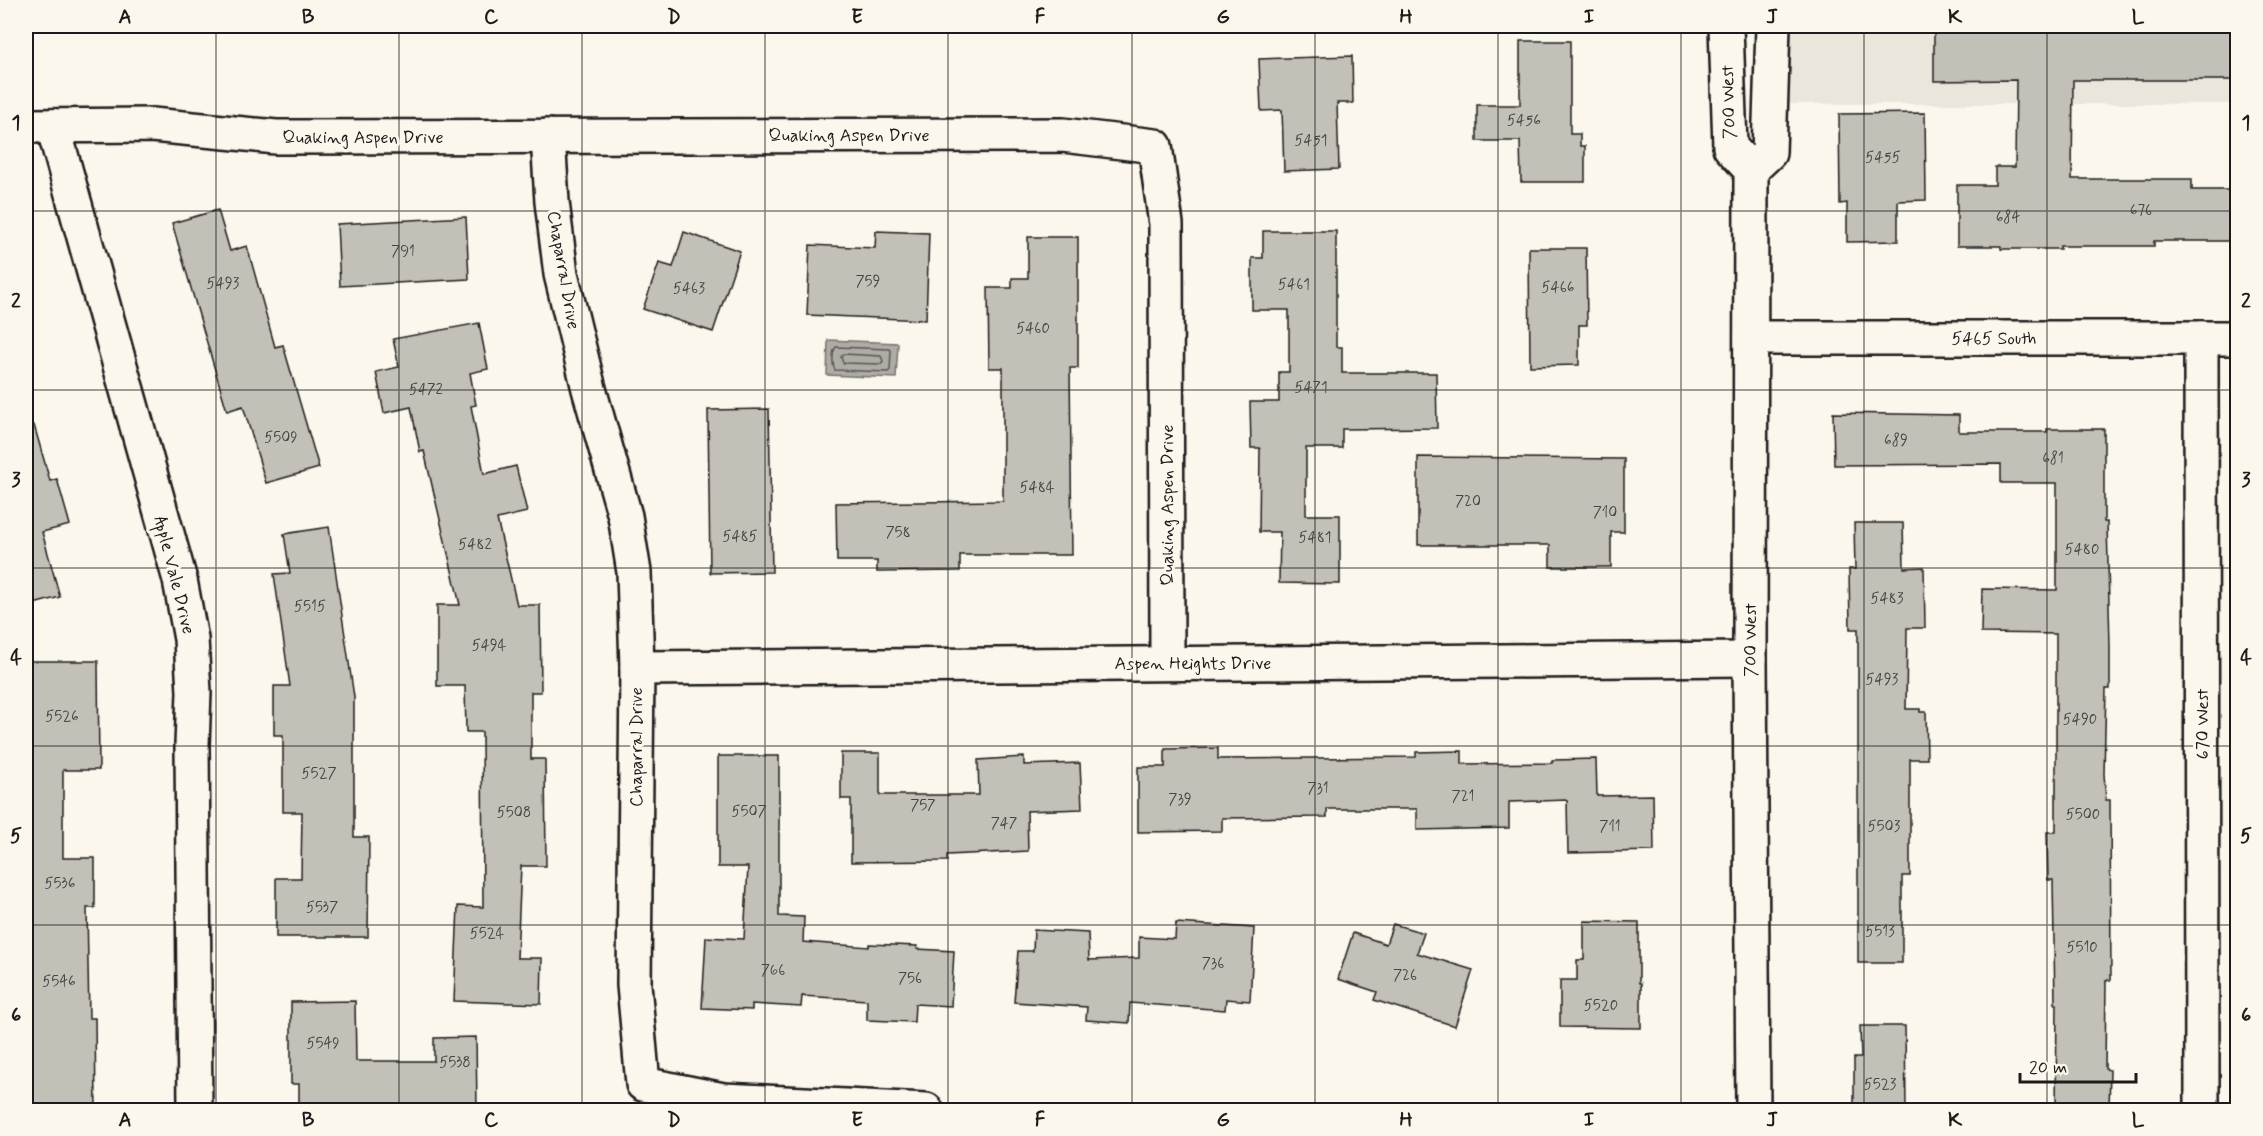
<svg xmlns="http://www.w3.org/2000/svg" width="2263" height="1136" viewBox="0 0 2263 1136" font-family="Mynerve,sans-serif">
  <rect width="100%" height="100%" fill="#fbf7ec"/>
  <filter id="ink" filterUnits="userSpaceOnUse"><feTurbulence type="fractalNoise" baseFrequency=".0167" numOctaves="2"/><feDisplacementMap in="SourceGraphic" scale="12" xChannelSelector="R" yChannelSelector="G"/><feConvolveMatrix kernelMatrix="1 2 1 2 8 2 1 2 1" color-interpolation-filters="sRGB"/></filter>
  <g filter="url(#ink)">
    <rect fill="#eae6dc" x="1788" y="26" width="449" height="78"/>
    <polygon fill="#afaca5" stroke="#74726e" stroke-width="1.5" points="828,340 898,343 896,378 827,375"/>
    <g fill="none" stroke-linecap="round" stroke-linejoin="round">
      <g stroke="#575653" stroke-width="1.5">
        <path d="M836 347 890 349 891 351 890 370 888 372 835 370C832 365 832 351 836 347Z"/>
        <polygon points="844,354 881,356 883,361 881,364 843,363 841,357"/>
      </g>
    </g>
    <g fill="#c3c0b8" stroke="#1c1c1c" stroke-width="1.5">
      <polygon points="1934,26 2238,26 2238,80 2073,80 2072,179 2192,179 2192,190 2238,190 2238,241 2154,241 2154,246 2060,246 2060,249 2001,249 2001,246 1957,246 1957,185 1995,185 1995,167 2015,167 2016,80 1934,81"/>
      <polygon points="1520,41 1570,41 1570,134 1580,134 1580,146 1585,146 1585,182 1521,182 1520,141 1477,141 1477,105 1520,105"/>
      <polygon points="1352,56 1353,103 1337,103 1339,169 1284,171 1282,110 1261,111 1259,59"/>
      <polygon points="1925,113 1926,200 1898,201 1898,241 1847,242 1847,203 1840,204 1839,114"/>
      <polygon points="218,210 230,251 247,246 275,347 283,345 319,468 266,483 243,406 227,411 172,223"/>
      <polygon points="466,217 469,279 340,286 337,224"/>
      <polygon points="876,231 929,233 926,320 807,315 810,245 875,248"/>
      <polygon points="1263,231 1336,231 1336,347 1342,347 1342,373 1436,373 1437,428 1342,429 1342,448 1306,448 1306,515 1340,515 1340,584 1279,583 1280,532 1259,532 1260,448 1251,448 1250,402 1279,402 1279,372 1289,372 1289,310 1252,310 1252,258 1263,258"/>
      <polygon points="684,232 740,251 713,332 643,309 659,263 673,267"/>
      <polygon points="1028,237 1078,237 1078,368 1070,368 1072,555 960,555 960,571 877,572 877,561 837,561 836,503 1003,501 1003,368 989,368 988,288 1012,288 1012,278 1028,278"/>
      <polygon points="1529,248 1586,248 1587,325 1579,325 1579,365 1530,366"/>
      <polygon points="479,323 488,369 470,373 476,405 471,406 484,474 516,466 527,512 497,519 517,605 540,605 541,692 531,692 531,759 545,759 546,866 521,866 517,958 542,958 541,1004 454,1001 458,906 483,907 482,732 466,732 465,686 437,686 437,605 460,605 424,451 420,452 411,407 384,413 376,372 399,367 393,339"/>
      <polygon points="769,409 772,572 710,573 708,410"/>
      <polygon points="1833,413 1959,415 1959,432 2047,432 2047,429 2104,429 2104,522 2107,522 2110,647 2110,689 2106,689 2104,774 2106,800 2110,800 2111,980 2106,980 2105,1069 2110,1070 2109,1110 2056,1110 2057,1004 2055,1004 2053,880 2048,880 2047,832 2056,832 2056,634 1981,633 1982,589 2057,590 2057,483 2001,483 2001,464 1834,465"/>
      <polygon points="34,425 50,481 57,479 70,525 42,532 60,597 26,606 26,426"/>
      <polygon points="1418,457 1624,459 1624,532 1611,532 1611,567 1550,567 1550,545 1418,545"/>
      <polygon points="1854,523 1903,523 1904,568 1924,567 1925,628 1907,628 1906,709 1920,709 1920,712 1926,712 1927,759 1910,759 1910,876 1902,876 1902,963 1858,963 1858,629 1850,629 1849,569 1855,569"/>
      <polygon points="329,527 354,697 354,837 369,837 368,937 276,937 276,878 301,878 302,812 283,812 283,735 274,735 274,686 290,686 274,574 290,573 284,534"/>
      <polygon points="26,661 98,661 99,770 63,770 63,858 95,858 95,908 87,908 89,1018 95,1018 96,1110 26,1110 26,1017 30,1017 29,908 26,908"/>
      <polygon points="1218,748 1218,759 1416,757 1416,752 1462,751 1462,764 1552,763 1552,760 1596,759 1597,796 1653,795 1654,851 1568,853 1567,800 1509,802 1509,828 1417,830 1417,809 1327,809 1327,817 1222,818 1222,831 1138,832 1138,767 1165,767 1165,749"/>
      <polygon points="841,753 880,753 880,795 979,795 978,760 1024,757 1024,765 1080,763 1082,809 1027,811 1028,851 947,855 947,861 851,862 851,799 841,799"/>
      <polygon points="718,756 779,756 779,916 804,917 803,942 869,947 869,944 917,946 917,949 954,951 951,1006 915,1004 914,1022 867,1020 867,1000 802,996 801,1007 752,1004 752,1010 702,1008 706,937 744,939 748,867 718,867"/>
      <polygon points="1584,921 1639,922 1639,983 1641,983 1641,1028 1560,1027 1560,980 1577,980 1577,960 1584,960"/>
      <polygon points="1176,923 1254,928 1250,1001 1226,999 1225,1010 1130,1003 1129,1023 1086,1020 1087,1007 1014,1002 1018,951 1033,951 1034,930 1088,933 1089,960 1139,958 1139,937 1175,939"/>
      <polygon points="1393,924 1424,933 1417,953 1473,970 1455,1026 1374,1000 1377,992 1338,979 1353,933 1386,944"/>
      <polygon points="355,1001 356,1061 434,1061 434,1038 476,1037 477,1110 299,1110 299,1084 291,1084 291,1002"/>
      <polygon points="1860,1026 1905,1026 1906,1110 1854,1110 1854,1058 1861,1058"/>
    </g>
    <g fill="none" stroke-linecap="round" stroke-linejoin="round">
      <g stroke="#1c1c1c" stroke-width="38">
        <g id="street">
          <polyline points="26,126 152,125 276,137 1063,135 1155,146 1166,224 1167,663"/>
          <polyline points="53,126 180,580 191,639 194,692 192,745 195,1110"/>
          <polyline points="548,136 552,202 561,274 589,389 625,516 634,572 637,668 634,985 643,1084 723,1100 926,1110"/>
          <polyline points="1751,338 2238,338"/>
          <polyline points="2201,338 2202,1110"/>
          <polyline points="637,668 1750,659"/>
        </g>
      </g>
      <g stroke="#1c1c1c" stroke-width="38">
        <g id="secondary">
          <polyline points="1726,26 1730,147 1751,170 1750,659 1753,1110"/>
          <polyline points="1751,170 1769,153 1773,26"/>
        </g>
      </g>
      <use href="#street" stroke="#fbf7ec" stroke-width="33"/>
      <use href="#secondary" stroke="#fbf7ec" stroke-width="33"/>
    </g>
  </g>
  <path fill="none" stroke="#1c1c1c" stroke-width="1.5" stroke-opacity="0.55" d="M216 26V1110M399 26V1110M582 26V1110M765 26V1110M948 26V1110M1132 26V1110M1315 26V1110M1498 26V1110M1681 26V1110M1864 26V1110M2047 26V1110M26 211H2238M26 390H2238M26 568H2238M26 746H2238M26 925H2238"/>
  <g text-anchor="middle" stroke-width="6" stroke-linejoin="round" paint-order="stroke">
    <g font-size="15" fill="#464543">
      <text x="1524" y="125">5456</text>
      <text x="1311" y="145">5451</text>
      <text x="1883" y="162">5455</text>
      <text x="2141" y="215">676</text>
      <text x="2008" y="222">684</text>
      <text x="403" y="256">791</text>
      <text x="868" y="286">759</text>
      <text x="223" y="288">5493</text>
      <text x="1294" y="289">5461</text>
      <text x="1558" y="292">5466</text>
      <text x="689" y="293">5463</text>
      <text x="1033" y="333">5460</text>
      <text x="1311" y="392">5471</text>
      <text x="426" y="394">5472</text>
      <text x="281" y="442">5509</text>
      <text x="1896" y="445">689</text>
      <text x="2053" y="463">681</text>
      <text x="1037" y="492">5484</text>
      <text x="1468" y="506">720</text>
      <text x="1605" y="517">710</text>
      <text x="898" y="537">758</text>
      <text x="740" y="541">5485</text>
      <text x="1315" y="542">5481</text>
      <text x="475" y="549">5482</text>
      <text x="2082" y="554">5480</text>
      <text x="1887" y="603">5483</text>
      <text x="310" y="611">5515</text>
      <text x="489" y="650">5494</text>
      <text x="1882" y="684">5493</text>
      <text x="62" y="721">5526</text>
      <text x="2080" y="724">5490</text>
      <text x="319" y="778">5527</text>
      <text x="1318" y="793">731</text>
      <text x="1463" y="801">721</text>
      <text x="1180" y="804">739</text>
      <text x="923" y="810">757</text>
      <text x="749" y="816">5507</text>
      <text x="514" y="817">5508</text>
      <text x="2083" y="819">5500</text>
      <text x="1004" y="828">747</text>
      <text x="1610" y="831">711</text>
      <text x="1884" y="831">5503</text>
      <text x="60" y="888">5536</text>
      <text x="322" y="912">5537</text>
      <text x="1880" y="936">5513</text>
      <text x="487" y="938">5524</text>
      <text x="2082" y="952">5510</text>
      <text x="1213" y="968">736</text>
      <text x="773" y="975">766</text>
      <text x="1405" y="980">726</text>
      <text x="910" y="983">756</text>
      <text x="59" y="986">5546</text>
      <text x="1601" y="1010">5520</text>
      <text x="323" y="1048">5549</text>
      <text x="455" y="1067">5538</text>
      <text x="1880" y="1089">5523</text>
    </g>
    <g font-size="18" fill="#1c1c1c" stroke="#fbf7ec">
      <text transform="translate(1728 102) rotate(-92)" y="6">700 West</text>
      <text x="849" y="141">Quaking Aspen Drive</text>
      <text x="363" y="143">Quaking Aspen Drive</text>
      <text transform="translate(564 270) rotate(80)" y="6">Chaparral Drive</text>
      <text x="1994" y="344">5465 South</text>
      <text transform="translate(1167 505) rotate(-90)" y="6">Quaking Aspen Drive</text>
      <text transform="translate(175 575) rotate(76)" y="6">Apple Vale Drive</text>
      <text transform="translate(1750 640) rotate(-90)" y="6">700 West</text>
      <text x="1193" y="669">Aspen Heights Drive</text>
      <text transform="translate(2202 724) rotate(-90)" y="6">670 West</text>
      <text transform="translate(636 747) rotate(-90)" y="6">Chaparral Drive</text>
    </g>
  </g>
  <rect width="2263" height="1136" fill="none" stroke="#fbf7ec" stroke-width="66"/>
  <path d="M2020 1073v9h116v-9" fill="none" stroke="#1c1c1c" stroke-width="3"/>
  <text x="2029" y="1073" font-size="18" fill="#1c1c1c" stroke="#fbf7ec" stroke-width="4.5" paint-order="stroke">20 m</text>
  <rect x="33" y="33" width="2197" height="1070" fill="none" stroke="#1c1c1c" stroke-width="2"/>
  <g font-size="20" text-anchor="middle" font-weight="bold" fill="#1c1c1c">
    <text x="125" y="23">A</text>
    <text x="308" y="23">B</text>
    <text x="491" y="23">C</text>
    <text x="674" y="23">D</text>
    <text x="857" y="23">E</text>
    <text x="1040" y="23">F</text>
    <text x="1223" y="23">G</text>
    <text x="1406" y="23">H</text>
    <text x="1589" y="23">I</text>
    <text x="1772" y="23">J</text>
    <text x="1955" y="23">K</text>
    <text x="2138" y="23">L</text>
    <text x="16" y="129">1</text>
    <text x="2246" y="129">1</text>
    <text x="16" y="307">2</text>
    <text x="2246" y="307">2</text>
    <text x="16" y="486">3</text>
    <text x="2246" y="486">3</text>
    <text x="16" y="664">4</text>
    <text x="2246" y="664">4</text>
    <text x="16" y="842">5</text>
    <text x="2246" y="842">5</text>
    <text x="16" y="1021">6</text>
    <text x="2246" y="1021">6</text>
    <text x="125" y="1126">A</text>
    <text x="308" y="1126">B</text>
    <text x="491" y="1126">C</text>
    <text x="674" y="1126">D</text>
    <text x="857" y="1126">E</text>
    <text x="1040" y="1126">F</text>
    <text x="1223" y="1126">G</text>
    <text x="1406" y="1126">H</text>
    <text x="1589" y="1126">I</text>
    <text x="1772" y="1126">J</text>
    <text x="1955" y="1126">K</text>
    <text x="2138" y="1126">L</text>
  </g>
</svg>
